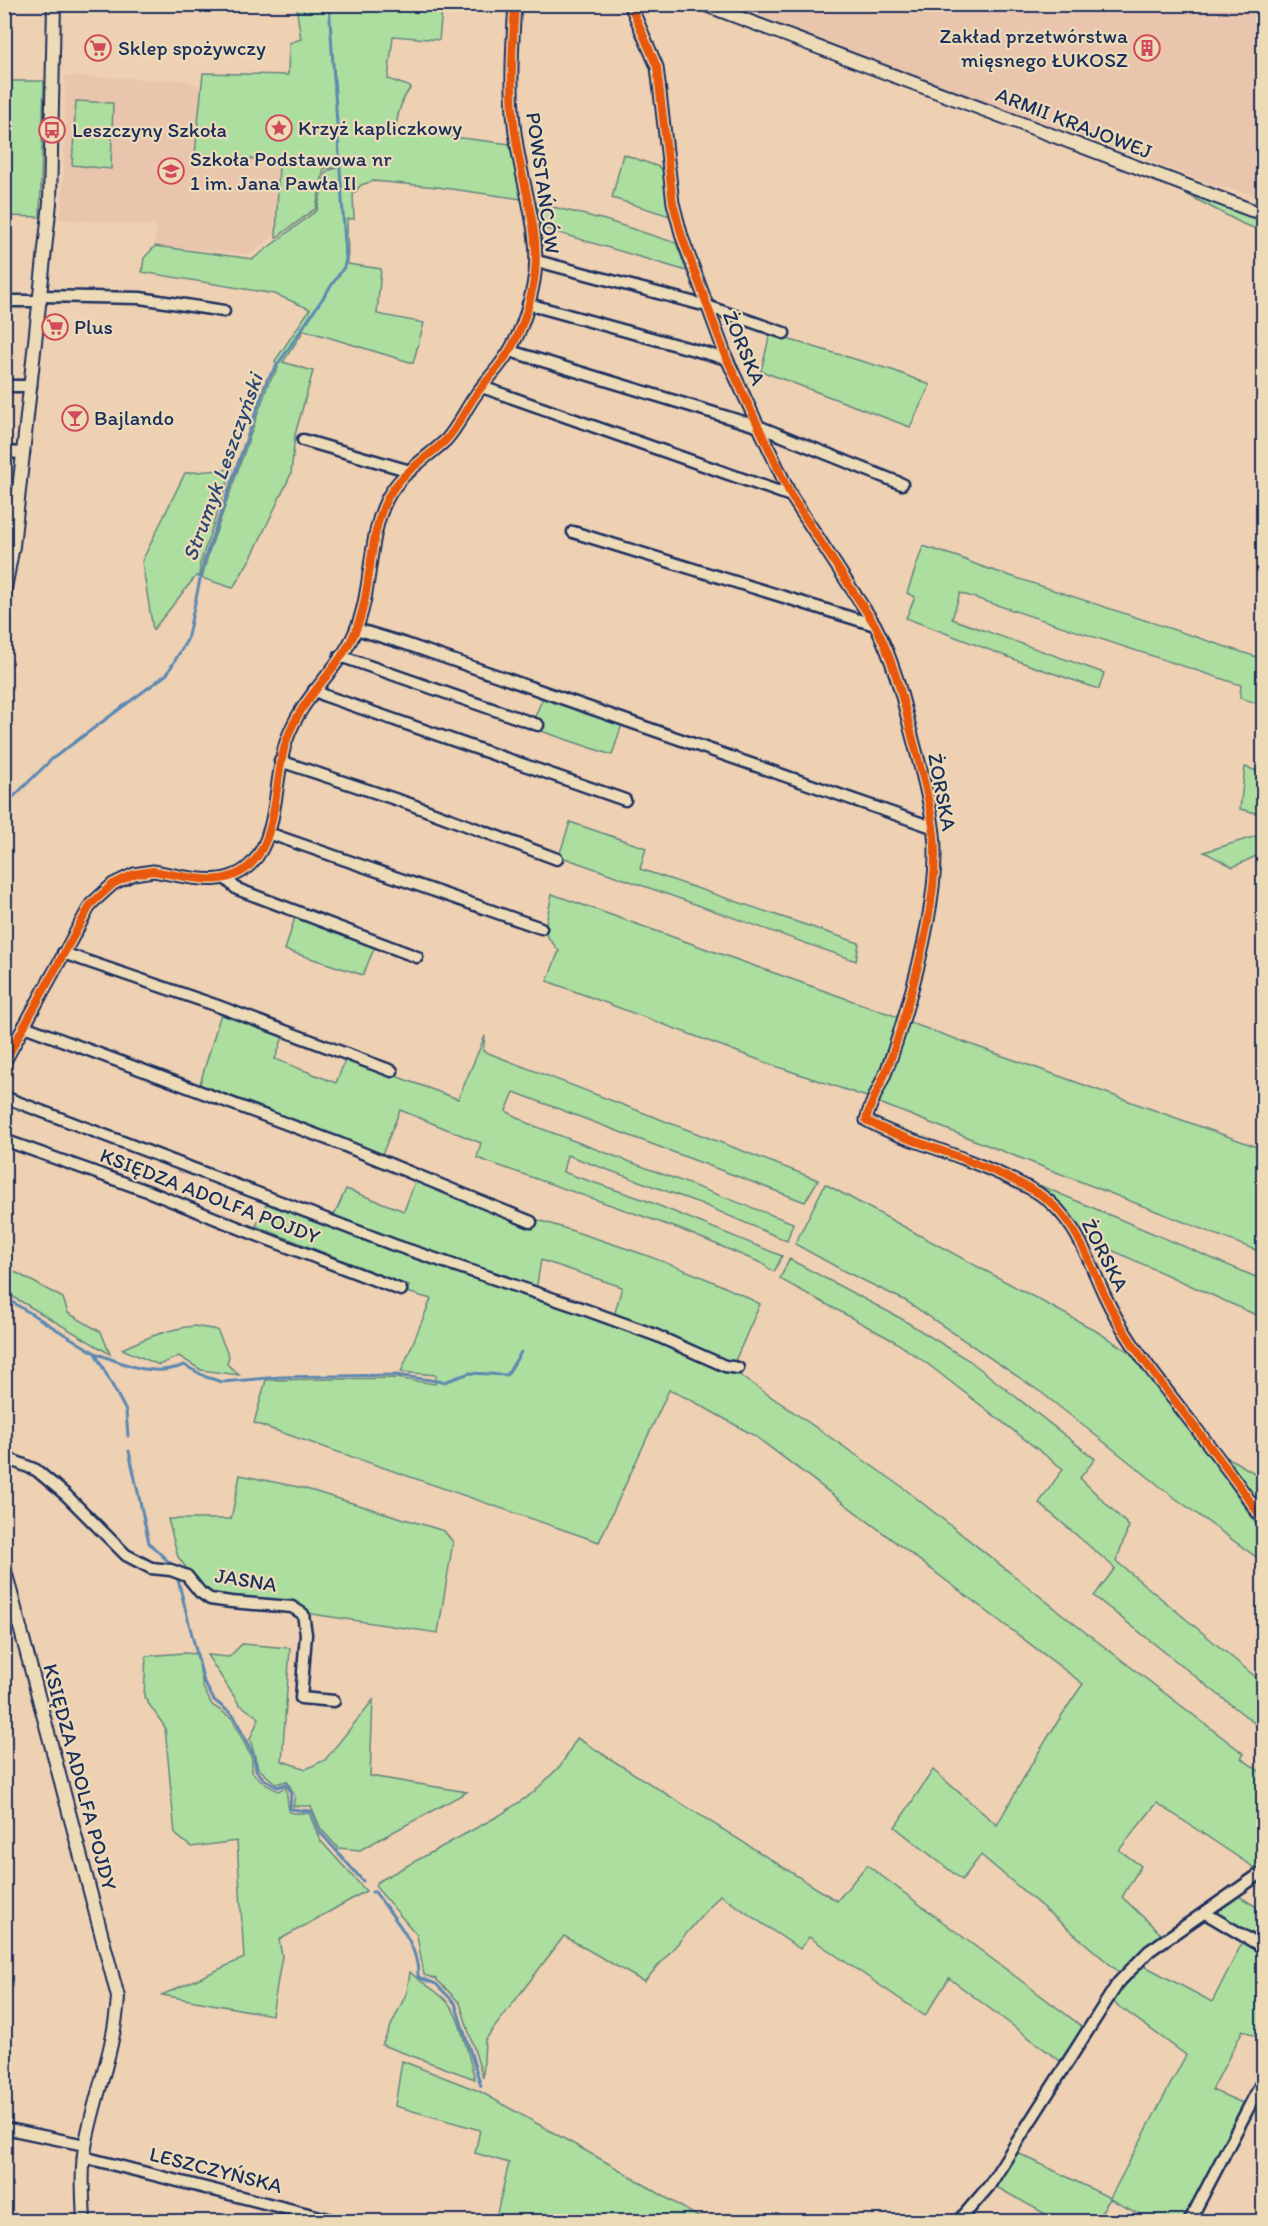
<svg xmlns="http://www.w3.org/2000/svg" width="1268" height="2226" viewBox="0 0 1268 2226" font-family="Itim,sans-serif">
  <rect width="100%" height="100%" fill="#eed0b3"/>
  <filter id="ink" filterUnits="userSpaceOnUse"><feTurbulence type="fractalNoise" baseFrequency=".0167" numOctaves="2"/><feDisplacementMap in="SourceGraphic" scale="12" xChannelSelector="R" yChannelSelector="G"/><feConvolveMatrix kernelMatrix="1 2 1 2 8 2 1 2 1" color-interpolation-filters="sRGB"/></filter>
  <g filter="url(#ink)">
    <g fill="#eac5ae">
      <polygon points="720,5 1263,5 1263,197 1215,185"/>
      <polygon points="65,76 183,80 202,86 196,155 280,161 276,235 250,254 155,246 156,226 60,219 64,180"/>
    </g>
    <g fill="#acde9f" stroke="#64867e" stroke-width="1.5">
      <path d="M296 5H509V12L442 10 439 40 393 36 388 79 411 87C401 100 397 114 396 130L510 144 518 170 522 199 437 187 373 181 361 185 353 194 354 219H347L348 264 381 269 377 314 424 323 413 363 304 330 283 362 313 371 295 435 291 474 252 556 233 588 202 578 209 552 269 382 278 368 275 361 310 309 275 294 142 272 144 258 155 246 253 259 317 210 326 171 337 168H324L316 208 276 238 279 161 195 155 203 73 288 75 289 43 301 39Z"/>
      <polygon points="5,81 44,81 40,217 5,216"/>
      <polygon points="76,101 113,103 111,169 72,165"/>
      <polygon points="623,154 662,168 670,216 612,198"/>
      <polygon points="1171,186 1263,218 1263,231 1243,224"/>
      <polygon points="537,203 605,220 676,243 687,271 542,228"/>
      <polygon points="770,334 895,371 930,385 910,427 761,371"/>
      <polygon points="232,469 200,564 199,577 196,576 153,630 142,561 185,473"/>
      <polygon points="923,546 958,557 980,566 1263,659 1263,705 1240,698 1241,685 960,593 952,619 1104,673 1099,689 1029,665 906,618 915,597 907,593"/>
      <polygon points="544,695 623,721 612,755 541,731 543,722 534,719"/>
      <polygon points="1245,767 1263,773 1263,815 1240,809"/>
      <polygon points="570,822 646,848 640,869 859,943 856,961 559,856"/>
      <polygon points="1263,834 1263,856 1256,856 1233,867 1204,852"/>
      <polygon points="552,894 898,1017 887,1055 870,1098 778,1067 547,981 559,951 544,932"/>
      <polygon points="296,914 376,944 363,975 285,950"/>
      <polygon points="222,1010 284,1034 275,1059 336,1083 346,1058 458,1099 485,1036 483,1051 818,1180 805,1202 514,1092 506,1111 529,1124 793,1223 787,1241 702,1204 567,1155 563,1172 645,1200 782,1256 774,1272 761,1263 682,1230 477,1158 481,1143 400,1110 381,1157 199,1087"/>
      <polygon points="908,1022 1263,1149 1263,1253 877,1102"/>
      <path d="M416 1179 532 1227 538 1220C614 1244 689 1267 760 1304L734 1363H728L614 1316 622 1287 541 1260 536 1290 333 1218 346 1189 404 1211Z"/>
      <polygon points="825,1184 1093,1329 1132,1354 1224,1475 1263,1535 1263,1562 1171,1495 1042,1393 906,1301 844,1271 795,1244"/>
      <polygon points="1039,1185 1263,1280 1263,1318 1089,1240"/>
      <path d="M268 1200 613 1324 738 1374 901 1486 1076 1625 1244 1754 1241 1758 1263 1774V1859L1256 1869 1157 1803 1119 1850 1141 1866 1122 1897 1160 1933C1154 1945 1131 1961 1119 1972L981 1855 962 1880 895 1827 933 1770 997 1825C1024 1777 1051 1729 1083 1684L755 1436 691 1400 669 1390 599 1542 254 1423 266 1380 396 1378 435 1384 436 1375 401 1372 431 1299 407 1292 409 1286 256 1226Z"/>
      <polygon points="789,1259 900,1318 970,1361 1095,1459 1080,1478 1129,1526 1116,1561 1263,1683 1263,1730 1094,1596 1115,1568 1039,1503 1063,1469 929,1365 894,1341 780,1279"/>
      <polygon points="5,1270 17,1273 63,1298 68,1313 101,1332 110,1354 5,1292"/>
      <path d="M194 1326 217 1330 229 1356 227 1364 239 1375 201 1370 179 1356 159 1365 122 1349C146 1338 167 1329 194 1326Z"/>
      <polygon points="1225,1456 1263,1478 1263,1513"/>
      <polygon points="240,1475 303,1488 444,1531 453,1542 438,1633 312,1614 297,1603 213,1596 202,1589 178,1557 168,1519 231,1519"/>
      <polygon points="242,1644 290,1648 282,1761 306,1769 325,1760 373,1700 370,1776 467,1792 360,1850 338,1848 321,1829 311,1806 293,1806 295,1796 287,1781 276,1784 258,1768 250,1739 259,1718 239,1704 207,1655 229,1657"/>
      <polygon points="184,1653 197,1654 203,1687 212,1705 232,1718 252,1759 252,1772 265,1784 278,1791 286,1787 289,1812 294,1813 309,1813 320,1840 366,1891 279,1940 282,1956 272,2015 162,1995 244,1958 237,1841 191,1847 175,1834 165,1727 144,1697 146,1656"/>
      <polygon points="577,1738 837,1901 867,1865 1084,2028 1060,2061 949,1978 925,2016 809,1937 800,1949 720,1895 644,1982 564,1936 485,2040 483,2078 460,2003 436,1979 424,1975 417,1935 375,1886 377,1882 500,1815 534,1792 561,1765"/>
      <polygon points="1237,1895 1263,1911 1263,1944 1222,1919 1219,1912 1221,1905"/>
      <polygon points="1243,1941 1263,1953 1263,2040 1243,2030 1212,2090 1247,2105 1189,2221 1140,2221 1143,2216 1110,2199 1095,2221 1058,2221 991,2184 1018,2153 1110,2198 1186,2055 1112,2001 1143,1965 1212,2002"/>
      <path d="M410 1972C422 1984 438 1990 449 2004 461 2018 469 2060 475 2079L382 2045 407 1992Z"/>
      <polygon points="402,2061 479,2091 620,2170 705,2221 495,2221 509,2163 475,2153 480,2130 395,2106"/>
    </g>
    <g fill="none" stroke-linecap="round" stroke-linejoin="round">
      <g stroke="#5c89b1" stroke-width="3">
        <polyline points="4,806 52,759 167,674 187,640 204,561 267,380 344,267 346,259 329,4"/>
        <polyline points="4,1297 95,1353 126,1411 128,1436"/>
        <path d="M95 1353C125 1364 152 1378 184 1365L206 1377 222 1382 280 1377 396 1375 444 1382 470 1373 507 1375 521 1352"/>
        <polyline points="129,1451 149,1543 174,1567"/>
        <polyline points="178,1580 204,1682 214,1700 234,1716 254,1757 256,1770 264,1779 277,1787 287,1784 291,1793 290,1809 311,1811 319,1831 363,1881"/>
        <path d="M372 1892H375C394 1919 419 1943 418 1977L436 1984 455 2003 481 2086"/>
      </g>
      <g stroke="#1b2f5e" stroke-width="15">
        <g id="minor">
          <path d="M630 4 657 67 673 203 682 237 727 359 791 496 875 625C893 659 902 695 911 732 920 766 930 800 934 834 940 887 920 963 905 1014 899 1034 893 1055 885 1074 878 1090 870 1104 866 1120 886 1132 907 1138 929 1146 961 1157 1009 1176 1038 1193 1075 1217 1087 1257 1104 1294 1123 1335 1150 1369 1177 1404 1207 1443 1238 1481 1264 1522"/>
          <polyline points="537,261 707,306 784,333"/>
          <polyline points="41,296 140,298 224,311"/>
          <polyline points="4,301 41,301"/>
          <polyline points="528,304 727,359"/>
          <polyline points="510,351 760,427 902,484"/>
          <polyline points="4,386 31,386"/>
          <polyline points="482,387 791,496"/>
          <polyline points="303,440 410,471"/>
          <polyline points="4,452 24,453"/>
          <polyline points="573,532 875,625"/>
          <polyline points="356,629 406,644 932,827"/>
          <polyline points="340,656 538,725"/>
          <polyline points="314,690 326,696 625,800"/>
          <polyline points="280,761 407,803 557,859"/>
          <polyline points="268,833 541,928"/>
          <polyline points="226,879 237,889 417,957"/>
          <polyline points="63,953 215,1005 392,1071"/>
          <polyline points="24,1026 338,1143 531,1222"/>
          <path d="M4 1063 91 904 113 884 134 874 153 871C186 876 226 891 252 863 279 835 274 778 286 742 301 696 337 673 355 632 373 591 367 538 387 499 400 473 426 459 446 440 458 427 465 410 475 396 484 383 495 372 504 359 519 338 528 311 533 286 543 239 524 193 517 146 509 101 512 51 515 4"/>
          <polyline points="4,1097 394,1245 578,1307 655,1335 725,1366 738,1368"/>
          <polyline points="4,1140 150,1192 249,1232 401,1290"/>
          <polyline points="4,1457 36,1470 66,1495 126,1555 151,1568 171,1570 187,1576 200,1592 210,1599 231,1602 292,1607 303,1614 306,1634 301,1698 334,1701"/>
          <polyline points="1205,1913 1264,1948"/>
          <polyline points="4,2128 85,2145"/>
          <polyline points="83,2157 340,2222"/>
          <polyline points="958,2222 989,2186 1118,1983 1149,1951 1264,1871"/>
          <polyline points="1189,2222 1264,2078"/>
        </g>
      </g>
      <g stroke="#1b2f5e" stroke-width="16">
        <g id="tertiary">
          <polyline points="703,4 1251,210 1264,213"/>
          <polyline points="4,594 13,546 50,203 54,4"/>
          <path d="M4 1567 118 1997C115 2049 94 2097 85 2147 81 2172 83 2197 84 2222"/>
        </g>
      </g>
      <use href="#minor" stroke="#eddbb8" stroke-width="10"/>
      <use href="#tertiary" stroke="#eddbb8" stroke-width="12"/>
      <g stroke="#eddbb8" stroke-width="11">
        <g id="cycleway">
          <path d="M630 4 657 67 673 203 682 237 727 359 791 496 875 625C893 659 902 695 911 732 920 766 930 800 934 834 940 887 920 963 905 1014 899 1034 893 1055 885 1074 878 1090 870 1104 866 1120 886 1132 907 1138 929 1146 961 1157 1009 1176 1038 1193 1075 1217 1087 1257 1104 1294 1123 1335 1150 1369 1177 1404 1207 1443 1238 1481 1264 1522"/>
          <path d="M4 1063 91 904 113 884 134 874 153 871C186 876 226 891 252 863 279 835 274 778 286 742 301 696 337 673 355 632 373 591 367 538 387 499 400 473 426 459 446 440 458 427 465 410 475 396 484 383 495 372 504 359 519 338 528 311 533 286 543 239 524 193 517 146 509 101 512 51 515 4"/>
        </g>
      </g>
      <use href="#cycleway" stroke="#e8590c" stroke-width="8"/>
    </g>
  </g>
  <defs>
    <g id="supermarket-ring" transform="scale(1.35)"><circle r="9.5" fill="#eddbb8" stroke="#d1495b" stroke-width="1.5"/><path d="M-6-5.5h2.5l.6 2H6L4.5 2H-2.5L-4.4-4H-6ZM-1.5 3.2a1.3 1.3 0 1 0 .1 0ZM3 3.2a1.3 1.3 0 1 0 .1 0Z" fill="#d1495b"/></g>
    <g id="building-ring" transform="scale(1.35)"><circle r="9.5" fill="#eddbb8" stroke="#d1495b" stroke-width="1.5"/><path d="M-4-6H4V6H1V3H-1V6H-4ZM-2.5-4.3h1.7v1.8h-1.7ZM.8-4.3h1.7v1.8H.8ZM-2.5-1h1.7V.8h-1.7ZM.8-1h1.7V.8H.8Z" fill="#d1495b"/></g>
    <g id="sight-ring" transform="scale(1.35)"><circle r="9.5" fill="#eddbb8" stroke="#d1495b" stroke-width="1.5"/><path d="M0-6L1.8-2.2L6-1.7L2.9 1.2L3.7 5.4L0 3.3L-3.7 5.4L-2.9 1.2L-6-1.7L-1.8-2.2Z" fill="#d1495b"/></g>
    <g id="bus-ring" transform="scale(1.35)"><circle r="9.5" fill="#eddbb8" stroke="#d1495b" stroke-width="1.5"/><path d="M-5-6H5V4H4V6H2V4H-2V6H-4V4H-5ZM-3.5-4V0h7V-4ZM-3.5 1.2v1.5H-2V1.2ZM2 1.2v1.5H3.5V1.2Z" fill="#d1495b"/></g>
    <g id="school-ring" transform="scale(1.35)"><circle r="9.5" fill="#eddbb8" stroke="#d1495b" stroke-width="1.5"/><path d="M0-5L7-2L0 1L-7-2ZM-4 1L0 2.5L4 1V4Q0 6-4 4Z" fill="#d1495b"/></g>
    <g id="bar-ring" transform="scale(1.35)"><circle r="9.5" fill="#eddbb8" stroke="#d1495b" stroke-width="1.5"/><path d="M-6-5H6L.8 .8V4.5H3.5V6h-7V4.5H-.8V.8Z" fill="#d1495b"/></g>
  </defs>
  <g fill-rule="evenodd">
    <use href="#supermarket-ring" x="98" y="48"/>
    <use href="#building-ring" x="1147" y="48"/>
    <use href="#sight-ring" x="279" y="128"/>
    <use href="#bus-ring" x="52" y="130"/>
    <use href="#school-ring" x="171" y="171"/>
    <use href="#supermarket-ring" x="55" y="327"/>
    <use href="#bar-ring" x="75" y="418"/>
  </g>
  <g text-anchor="middle" stroke-width="4.5" stroke-linejoin="round" paint-order="stroke">
    <g font-size="21" fill="#1b2f5e" stroke="#eddbb8" text-anchor="start">
      <text x="1128" y="43" text-anchor="end">Zakład przetwórstwa<tspan x="1128" dy="24">mięsnego ŁUKOSZ</tspan></text>
      <text x="118" y="55">Sklep spożywczy</text>
      <text x="298" y="135">Krzyż kapliczkowy</text>
      <text x="72" y="137">Leszczyny Szkoła</text>
      <text x="190" y="166">Szkoła Podstawowa nr<tspan x="190" dy="24">1 im. Jana Pawła II</tspan></text>
      <text x="74" y="334">Plus</text>
      <text x="94" y="425">Bajlando</text>
    </g>
    <g font-size="21" fill="#1b2f5e" stroke="#eddbb8">
      <text transform="translate(1074 123) rotate(21)" y="7">ARMII KRAJOWEJ</text>
      <text transform="translate(543 183) rotate(82)" y="7">POWSTAŃCÓW</text>
      <text transform="translate(744 348) rotate(67)" y="7">ŻORSKA</text>
      <text transform="translate(942 792) rotate(79)" y="7">ŻORSKA</text>
      <text transform="translate(210 1196) rotate(21)" y="7">KSIĘDZA ADOLFA POJDY</text>
      <text transform="translate(1105 1255) rotate(63)" y="7">ŻORSKA</text>
      <text transform="translate(246 1580) rotate(9)" y="7">JASNA</text>
      <text transform="translate(80 1777) rotate(75)" y="7">KSIĘDZA ADOLFA POJDY</text>
      <text transform="translate(216 2170) rotate(14)" y="7">LESZCZYŃSKA</text>
    </g>
    <g font-size="22" font-style="italic" fill="#2b4673" stroke="#eddbb8">
      <text transform="translate(222 467) rotate(-70)" y="8">Strumyk Leszczyński</text>
    </g>
  </g>
  <rect width="1268" height="2226" fill="none" stroke="#eddbb8" stroke-width="24"/>
  <rect x="12" y="12" width="1244" height="2202" fill="none" stroke="#1b2f5e" stroke-width="2" filter="url(#ink)"/>
</svg>
